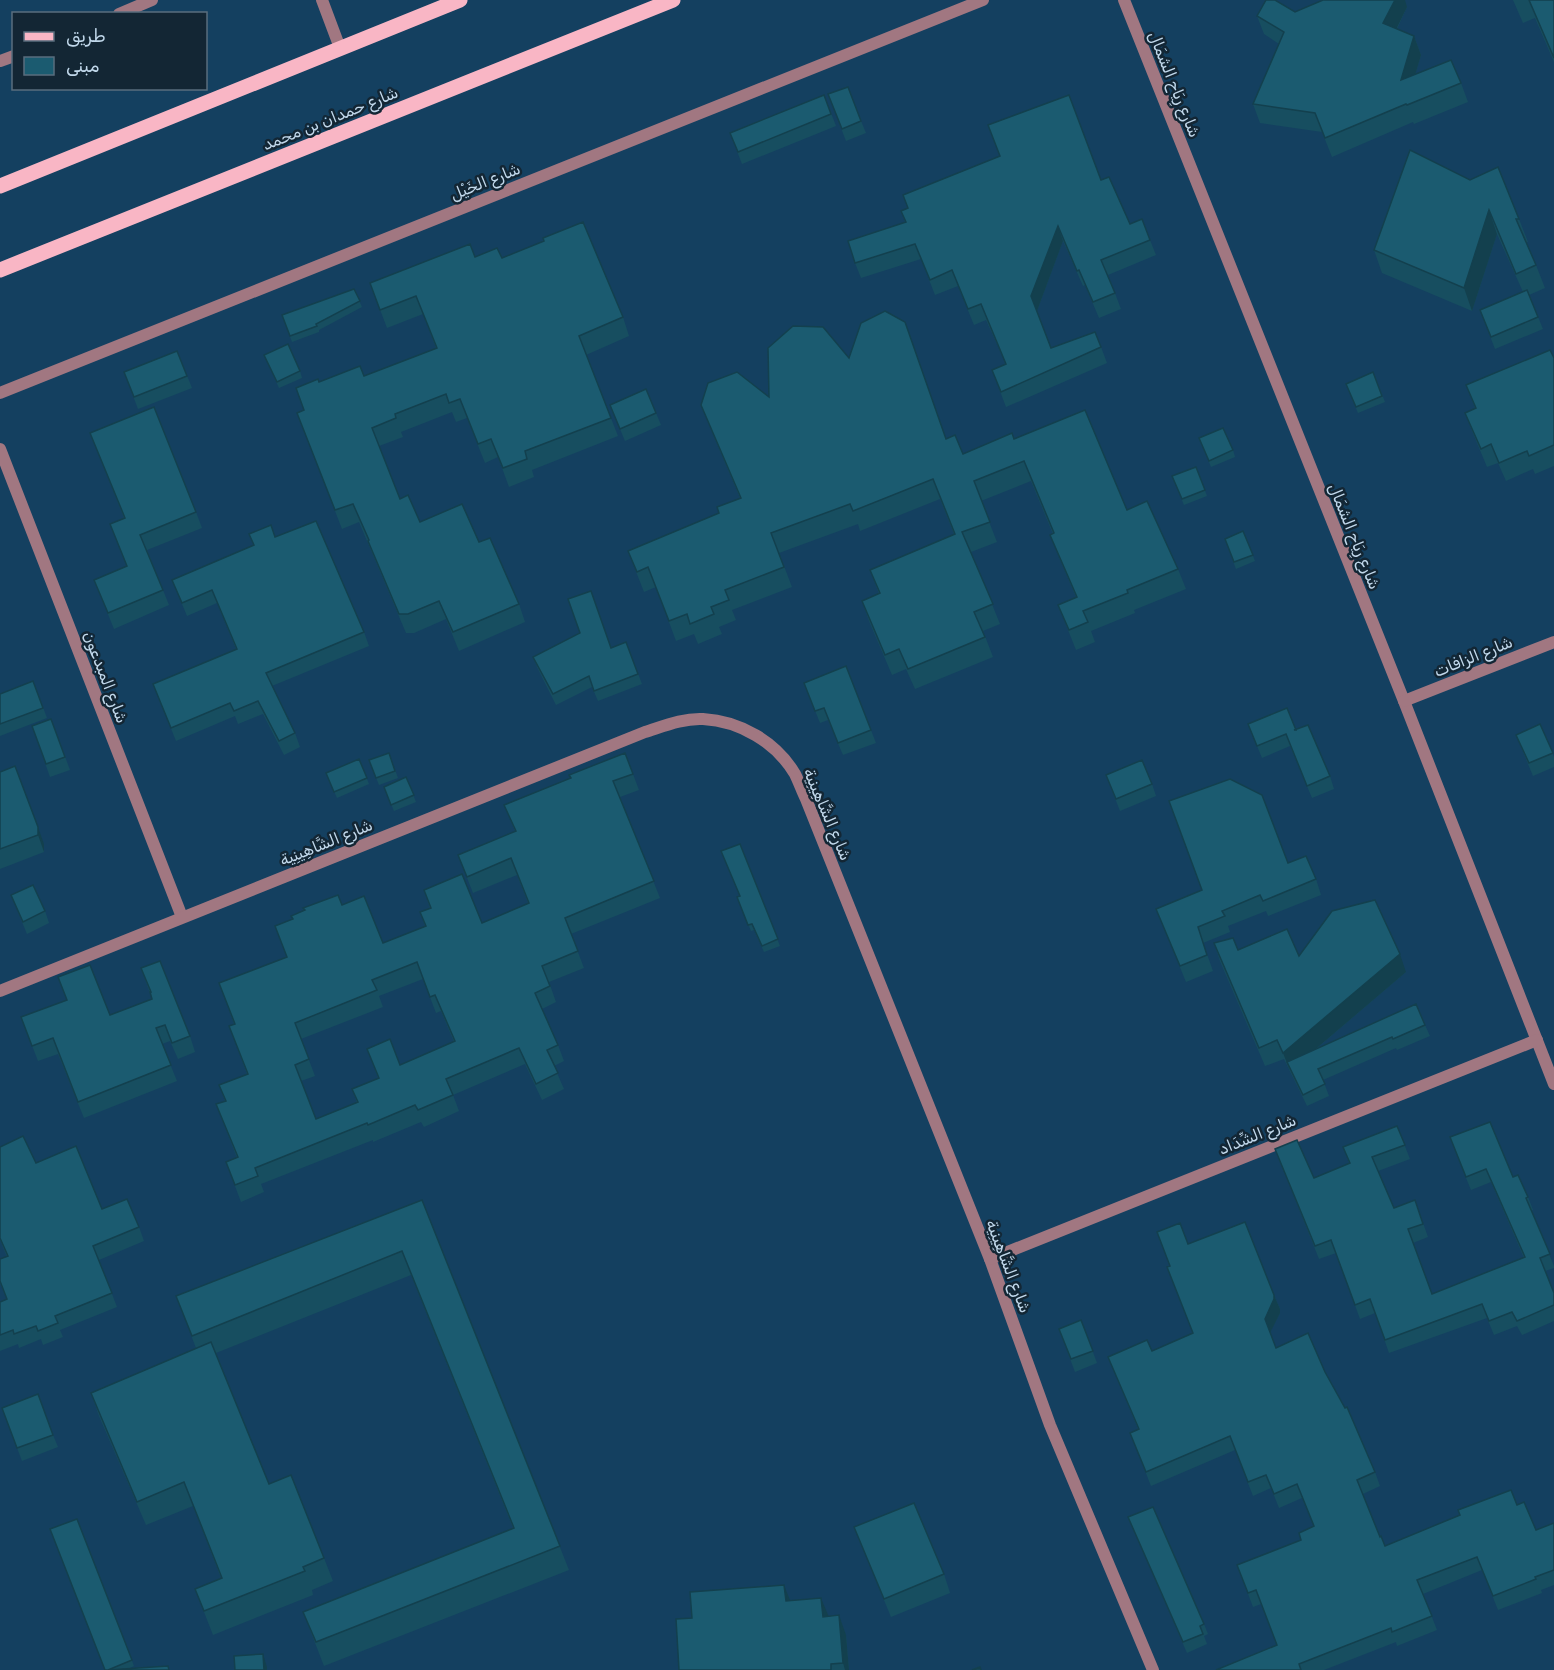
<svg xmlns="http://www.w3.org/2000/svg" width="1554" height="1670" viewBox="0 0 1554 1670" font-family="Rubik,'Noto Naskh Arabic',sans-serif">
  <rect width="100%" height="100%" fill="#144060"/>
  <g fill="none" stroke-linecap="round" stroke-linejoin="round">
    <g stroke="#a17781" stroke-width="12">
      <polyline points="322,0 340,48"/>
      <polyline points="1124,0 1404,701 1554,1084"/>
      <polyline points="119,14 152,0"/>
      <polyline points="0,61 14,56"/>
      <polyline points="0,393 983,0"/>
      <polyline points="0,449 182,917"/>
      <polyline points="1404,701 1554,642"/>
      <path d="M0 991 645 732C664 726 683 718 703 719 740 721 776 742 795 774 799 782 802 791 806 799L990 1259 1050 1425 1153 1670"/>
      <polyline points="990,1259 1537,1040"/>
    </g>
    <g stroke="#f9b6c5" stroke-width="15">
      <polyline points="0,186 460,0"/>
      <polyline points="0,270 673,0"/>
    </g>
  </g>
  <g fill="#174e60" fill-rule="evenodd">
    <polygon points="1513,0 1554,0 1554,62 1535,18 1523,23"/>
    <polygon points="1407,7 1397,29 1414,36 1421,55 1415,75 1461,83 1468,102 1414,124 1413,122 1332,157 1322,132 1260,123 1253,104 1279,44 1264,34 1257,16 1295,12"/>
    <polygon points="828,94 861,121 866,133 846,141"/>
    <polygon points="824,95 836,126 742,164 730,133"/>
    <polygon points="1410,150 1519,219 1528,242 1526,242 1536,265 1545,288 1529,295 1543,329 1495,349 1480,310 1523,292 1497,234 1472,311 1382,273 1374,250"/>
    <polygon points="1101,180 1130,224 1150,240 1156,255 1108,275 1121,309 1099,318 1085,285 1083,286 1063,241 1037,311 1051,348 1101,347 1107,363 1006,407 992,370 1006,364 986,320 974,325 958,286 935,295 921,259 861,278 855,263 905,222 901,211"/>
    <polygon points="475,257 502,258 623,317 629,336 586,355 618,436 532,470 534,477 509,487 498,457 485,463 467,418 456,422 452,412 401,432 403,437 379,446 400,499 420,522 479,542 519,604 525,622 459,651 446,619 414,633 406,633 359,522 342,529 297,413 304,410 319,382 364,376 436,348 423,314 387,328 370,283"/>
    <polygon points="354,289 362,307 319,330 319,332 292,342 282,315"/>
    <polygon points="177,351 192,388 138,409 124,372"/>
    <polygon points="264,355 300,371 302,378 279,388"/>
    <polygon points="849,358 947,439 963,454 1014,439 1127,510 1178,569 1186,589 1134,610 1135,613 1091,631 1095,642 1076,650 1058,605 1076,597 1058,555 1050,535 1053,534 1031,481 981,501 997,542 971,552 1000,624 983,631 993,657 915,689 906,669 892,675 869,621 862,601 879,594 870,570 954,534 940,499 860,531 858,524 779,553 792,587 732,610 736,620 719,627 722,634 698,644 694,634 676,641 656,587 644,592 628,551 719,513 740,498 709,425 701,405 769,397"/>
    <polygon points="1554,358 1554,466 1535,474 1533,469 1506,481 1498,463 1487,467 1472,431 1465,413 1475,408 1466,385"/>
    <polygon points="1373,372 1385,402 1358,413 1346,384"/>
    <polygon points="610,405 656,413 661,425 625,441"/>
    <polygon points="90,433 196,512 202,528 147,550 169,605 114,629 94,580 127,566 110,524 124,518"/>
    <polygon points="1202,444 1233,450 1235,457 1211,467"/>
    <polygon points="1196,467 1207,496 1184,505 1172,476"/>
    <polygon points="1243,531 1255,561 1236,569 1225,539"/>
    <polygon points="275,537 364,632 369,646 272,686 295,733 300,747 284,755 263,714 238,724 235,716 176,741 153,684 236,649 217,603 187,616 172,580"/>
    <polygon points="626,642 642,684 598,701 592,687 556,705 537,667 533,657 611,648"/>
    <polygon points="846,666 876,743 843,755 828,720 820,723 804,683"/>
    <polygon points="33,681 47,718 0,736 0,694"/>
    <polygon points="51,719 70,770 50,777 32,726"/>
    <polygon points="1248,724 1296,730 1330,776 1334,789 1312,798 1290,746 1262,758"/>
    <polygon points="1540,724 1554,757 1554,767 1533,776 1516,735"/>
    <polygon points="389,753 398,778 379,785 369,760"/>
    <path d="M625 753 639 790 620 797 660 898 571 934 584 968 549 982 556 1002 542 1009 558 1045 564 1061 554 1066 564 1089 542 1100 525 1064 453 1095 459 1111 424 1127 421 1122 373 1142V1140L261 1184 264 1192 241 1202 226 1162 237 1158 216 1104 225 1101 219 1085 247 1074 229 1026 234 1024 219 983 287 957 275 926 342 905 383 943 425 926 420 912 430 908 424 890 482 923 528 903 517 875 473 893 458 855 515 831 504 805 571 778ZM423 979 436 1013 441 1011 454 1042 400 1065 367 1049 378 1078 352 1089 357 1103 316 1119 301 1081 315 1076 301 1039 383 1007 379 996Z"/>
    <polygon points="359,759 369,784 337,798 326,773"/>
    <polygon points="0,772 44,844 44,852 0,869"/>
    <polygon points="1106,775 1152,784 1156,796 1120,811"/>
    <polygon points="406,777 416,802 394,811 384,787"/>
    <polygon points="740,844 780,946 764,952 754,930 751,931 737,897 740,896"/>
    <polygon points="1288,863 1316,879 1321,895 1268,916 1266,911 1228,926 1230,932 1203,943 1213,971 1186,982 1156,909"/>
    <polygon points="11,895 45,911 49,923 27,934"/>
    <polygon points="1214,943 1238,950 1299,956 1406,972 1317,1048 1425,1025 1430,1036 1397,1050 1396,1048 1323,1080 1329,1096 1307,1106 1284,1059 1265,1066 1220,961"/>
    <polygon points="141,968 190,1036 195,1052 178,1059 170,1041 162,1044 177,1081 84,1118 58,1054 38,1061 21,1017 67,1000 58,977 110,1015 152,999"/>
    <polygon points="1397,1126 1410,1159 1378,1171 1394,1208 1415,1200 1428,1237 1413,1243 1432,1294 1524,1258 1491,1182 1471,1190 1455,1151 1513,1177 1528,1197 1533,1210 1531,1211 1554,1266 1554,1268 1545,1271 1554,1293 1554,1321 1522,1335 1517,1326 1494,1335 1487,1318 1389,1353 1375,1313 1360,1319 1336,1253 1319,1259 1275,1149 1314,1178 1349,1163 1343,1147"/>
    <polygon points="0,1147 36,1163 102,1209 139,1227 144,1241 99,1260 117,1307 60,1330 63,1337 43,1345 41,1339 19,1348 18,1344 0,1351 0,1302 7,1299 0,1283 0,1259 7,1257 0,1240"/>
    <polygon points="422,1200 569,1570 324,1666 303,1612 513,1528 411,1275 216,1353 269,1484 324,1558 333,1581 312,1590 313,1595 213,1635 195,1589 221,1578 193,1506 146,1525 99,1416 91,1393 196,1348 176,1296"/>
    <polygon points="1188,1244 1274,1295 1280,1309 1280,1313 1270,1332 1276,1348 1325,1372 1375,1472 1380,1486 1363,1494 1380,1537 1385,1546 1517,1505 1536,1530 1554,1523 1554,1585 1541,1590 1542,1593 1498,1610 1482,1570 1423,1594 1437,1630 1397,1646 1396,1642 1324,1670 1216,1670 1277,1646 1261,1604 1253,1607 1237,1565 1301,1540 1314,1527 1302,1498 1279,1508 1271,1488 1253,1496 1235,1450 1151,1486 1130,1433 1138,1429 1108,1357 1152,1351 1193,1333 1170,1266"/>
    <polygon points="1081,1320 1097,1363 1075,1372 1059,1329"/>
    <polygon points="2,1408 53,1435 58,1447 22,1461"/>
    <polygon points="1128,1517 1204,1624 1208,1634 1204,1636 1207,1644 1187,1653"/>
    <polygon points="77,1519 134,1666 128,1669 168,1666 169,1670 105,1670"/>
    <polygon points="854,1527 944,1574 950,1593 891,1617"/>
    <polygon points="790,1600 828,1616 846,1635 849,1670 679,1670 692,1618"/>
  </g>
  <g fill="#13404e">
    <polygon points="1395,0 1405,0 1407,7 1390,42 1383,23"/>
    <polygon points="1414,36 1421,55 1408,99 1401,80"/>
    <polygon points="1489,210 1497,234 1472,311 1464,288"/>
    <polygon points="1058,226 1063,241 1037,311 1031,296"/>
    <polygon points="38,827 44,844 44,852 38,835"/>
    <polygon points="1400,954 1406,972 1291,1070 1287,1062 1290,1071 1283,1053"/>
    <polygon points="1274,1295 1280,1309 1280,1313 1270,1333 1265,1319"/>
    <polygon points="784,1585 792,1605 786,1601"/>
    <polygon points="821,1598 829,1617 823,1617"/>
    <polygon points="839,1615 846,1635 849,1670 845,1670 843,1663"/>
    <polygon points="263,1654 267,1667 267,1670 264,1670"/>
  </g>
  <g fill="#1b5b70" stroke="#13404e" stroke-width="1.5" fill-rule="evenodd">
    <polygon points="1266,0 1275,0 1295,12 1323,0 1395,0 1383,23 1414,36 1401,80 1451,60 1461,83 1407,105 1406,104 1325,138 1315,113 1253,104 1284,32 1257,16"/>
    <polygon points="1529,0 1554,0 1554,58"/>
    <polygon points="848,87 861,121 842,129 828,94"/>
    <polygon points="824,95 831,114 738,152 730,133"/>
    <polygon points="1069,95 1101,180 1109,177 1130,224 1142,219 1150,240 1101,260 1115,293 1093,302 1079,270 1077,271 1058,226 1031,296 1051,348 1095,332 1101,347 1001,392 992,370 1006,364 981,304 968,309 952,270 930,280 915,244 855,263 848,241 906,222 901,211 908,208 903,195 1000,156 988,125"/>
    <polygon points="1410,150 1470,180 1498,167 1519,219 1516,219 1536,265 1516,274 1489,210 1464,288 1374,250"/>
    <polygon points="583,222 623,317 579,336 611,418 525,451 527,459 503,468 491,439 478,444 460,399 449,403 446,394 395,414 396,418 372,428 400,499 408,495 420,522 462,504 479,542 490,538 519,604 453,632 439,601 408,614 399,614 368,541 369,540 353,504 335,510 297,413 304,410 296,388 318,379 319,382 360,366 364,376 437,348 416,296 380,310 370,283 470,244 475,257 497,248 502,258 544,241 543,238"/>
    <polygon points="354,289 360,301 316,324 317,326 290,336 282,315"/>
    <polygon points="1527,290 1538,317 1491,337 1480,310"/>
    <polygon points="885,311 905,322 946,439 955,435 963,454 1012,433 1014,439 1085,410 1127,510 1147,501 1178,569 1127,590 1128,593 1083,611 1088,622 1069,630 1058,605 1077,597 1050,535 1054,533 1024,461 974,481 990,522 962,532 993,604 974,612 985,637 908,669 899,649 885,655 862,601 880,593 870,570 955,534 933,479 853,511 850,504 771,533 784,567 725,590 729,600 711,607 714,614 690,624 687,614 669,621 648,567 637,572 628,551 719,513 717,507 741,498 701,405 708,383 737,372 769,397 768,348 793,326 823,327 849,358 861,323"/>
    <polygon points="288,344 300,371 277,382 264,355"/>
    <polygon points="1550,350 1554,358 1554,445 1529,456 1527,451 1499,463 1491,444 1481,449 1465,413 1476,408 1466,385"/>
    <polygon points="177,351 187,376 134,397 124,372"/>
    <polygon points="1373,372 1382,396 1356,407 1346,384"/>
    <polygon points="646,389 656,413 620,429 610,405"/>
    <polygon points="154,407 196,512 140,535 163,590 108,613 94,580 127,566 110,524 125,518 90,433"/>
    <polygon points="1223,428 1233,450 1209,461 1199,438"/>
    <polygon points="1196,467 1205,490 1182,499 1172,476"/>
    <polygon points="316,521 364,632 266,673 295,733 279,741 258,701 234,711 230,703 171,728 153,684 237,649 212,590 182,603 172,580 254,545 249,534 271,525 275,537"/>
    <polygon points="1243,531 1253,555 1234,562 1225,539"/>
    <polygon points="591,591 611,648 626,642 638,674 594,691 589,676 553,694 533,657 580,633 568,599"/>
    <polygon points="846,666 871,730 838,743 824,708 815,711 804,683"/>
    <polygon points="33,681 43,708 0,724 0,694"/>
    <polygon points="1287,708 1296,730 1294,730 1308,725 1330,776 1307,786 1286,734 1257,746 1248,724"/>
    <polygon points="51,719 65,757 46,764 32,726"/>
    <polygon points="1540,724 1553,753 1529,763 1516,735"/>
    <polygon points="389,753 395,771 376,778 369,760"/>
    <path d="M625 753 633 774 613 781 654 881 565 918 578 951 542 966 550 986 535 993 558 1045 547 1050 558 1073 536 1084 519 1048 446 1079 453 1095 418 1110 415 1105 368 1125 367 1123 255 1168 258 1176 235 1185 226 1162 238 1157 216 1104 226 1101 219 1085 248 1074 229 1026 235 1024 219 983 287 957 275 926 293 919 291 916 305 910 303 908 338 895 342 905 364 896 383 943 426 926 420 912 431 908 424 890 462 874 482 923 529 903 511 858 467 877 458 855 516 831 504 805 571 778 569 775ZM417 962 430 997 435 995 455 1041 400 1065 390 1039 367 1049 379 1078 352 1089 358 1102 316 1119 295 1065 309 1059 295 1023 377 990 372 980Z"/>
    <polygon points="359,759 367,778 334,792 326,773"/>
    <polygon points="1142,760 1152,784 1116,799 1106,775"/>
    <polygon points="15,766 38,827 38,835 0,849 0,772"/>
    <polygon points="406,777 414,795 391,805 384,787"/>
    <polygon points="1230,779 1262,795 1288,863 1306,856 1316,879 1263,901 1260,895 1222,911 1225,916 1198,927 1207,955 1180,966 1156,909 1202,890 1169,801"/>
    <polygon points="740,844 778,939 762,946 752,924 748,925 737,897 740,896 721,851"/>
    <polygon points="33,885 45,911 23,922 11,895"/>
    <polygon points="1375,900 1400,954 1283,1053 1277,1040 1259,1048 1214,943 1233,938 1238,950 1287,929 1299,956 1332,911"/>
    <polygon points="160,961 190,1036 172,1043 165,1025 156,1028 171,1065 78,1102 53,1038 32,1046 21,1017 67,1000 58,977 90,965 110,1015 152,999 150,992 151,992 141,968"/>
    <polygon points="1416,1004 1425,1025 1393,1039 1392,1037 1318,1069 1325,1084 1303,1095 1287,1062"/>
    <polygon points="1490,1122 1513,1177 1518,1175 1528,1197 1526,1198 1550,1254 1540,1258 1554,1293 1554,1305 1517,1321 1512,1312 1489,1321 1482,1304 1385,1340 1370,1299 1355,1305 1331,1240 1315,1246 1275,1149 1297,1140 1314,1178 1350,1163 1343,1147 1397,1126 1405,1145 1372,1157 1394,1208 1415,1200 1423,1224 1408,1229 1432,1294 1525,1257 1486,1169 1466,1177 1450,1137"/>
    <polygon points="23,1136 36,1163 76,1146 102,1209 127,1199 139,1227 93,1246 112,1293 55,1316 58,1323 38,1331 36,1326 14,1334 13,1330 0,1335 0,1302 7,1299 0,1281 0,1259 8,1256 0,1238 0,1147"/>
    <polygon points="422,1200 560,1546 316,1642 303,1612 514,1528 402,1251 192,1336 176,1296"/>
    <polygon points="1245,1222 1274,1295 1274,1299 1265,1319 1276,1348 1308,1333 1325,1372 1345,1408 1347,1407 1375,1472 1357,1480 1380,1537 1381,1536 1385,1546 1460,1515 1458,1510 1511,1490 1517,1505 1524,1502 1536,1530 1554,1523 1554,1570 1535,1577 1536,1579 1493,1596 1477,1557 1417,1580 1432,1616 1392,1632 1391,1628 1299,1664 1301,1670 1216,1670 1277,1645 1256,1590 1248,1593 1237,1565 1301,1540 1299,1533 1314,1526 1297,1484 1274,1494 1266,1475 1248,1482 1230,1436 1146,1472 1130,1433 1139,1429 1108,1357 1147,1340 1152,1351 1193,1333 1167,1267 1170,1266 1157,1232 1180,1223 1188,1244"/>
    <polygon points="1081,1320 1093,1351 1071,1359 1059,1329"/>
    <polygon points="211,1342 269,1484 291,1475 324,1558 303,1567 305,1571 204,1611 195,1589 222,1578 184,1482 137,1502 91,1393"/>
    <polygon points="38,1394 53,1435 17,1448 2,1408"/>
    <polygon points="914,1503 944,1574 884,1599 854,1527"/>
    <polygon points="1153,1507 1204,1624 1200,1626 1203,1634 1183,1642 1128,1517"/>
    <polygon points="77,1519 132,1660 108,1670 168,1666 169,1670 105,1670 50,1529"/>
    <polygon points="784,1585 786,1601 821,1598 823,1617 839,1615 843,1663 831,1664 831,1670 679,1670 676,1619 692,1618 690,1592"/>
    <polygon points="263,1654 264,1670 235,1670 234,1656"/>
    <polygon points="980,1667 981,1670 972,1670"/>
  </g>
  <g text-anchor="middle" stroke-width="5" stroke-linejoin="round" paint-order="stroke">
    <g font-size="16" fill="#c1d8eb" stroke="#132634">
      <text transform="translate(1175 84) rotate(68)" y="6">شارع رِيَاح الشمَال</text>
      <text transform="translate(330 118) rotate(-22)" y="6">شارع حمدان بن محمد</text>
      <text transform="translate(485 181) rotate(-22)" y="6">شارع الخَيْل</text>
      <text transform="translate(1355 536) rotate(68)" y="6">شارع رِيَاح الشمَال</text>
      <text transform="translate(1473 656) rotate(-22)" y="6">شارع الزافات</text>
      <text transform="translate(106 677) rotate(69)" y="6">شارع المبدعون</text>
      <text transform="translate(828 814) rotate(67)" y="6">شارع الشَّاهِينِية</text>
      <text transform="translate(326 842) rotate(-22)" y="6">شارع الشَّاهِينِية</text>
      <text transform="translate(1257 1134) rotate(-22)" y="6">شارع الشِّدَاد</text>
      <text transform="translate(1009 1266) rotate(69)" y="6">شارع الشَّاهِينِية</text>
    </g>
  </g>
  <rect x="12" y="12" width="195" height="78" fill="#132634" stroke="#596d7d" stroke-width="1.5"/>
  <rect x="24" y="32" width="30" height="9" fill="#f9b6c5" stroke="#596d7d" stroke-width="1.5"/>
  <text x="66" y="42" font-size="18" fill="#c1d8eb">طريق</text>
  <rect x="24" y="57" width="30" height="18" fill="#1b5b70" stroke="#596d7d" stroke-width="1.5"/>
  <text x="66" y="72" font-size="18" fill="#c1d8eb">مبنى</text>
</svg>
